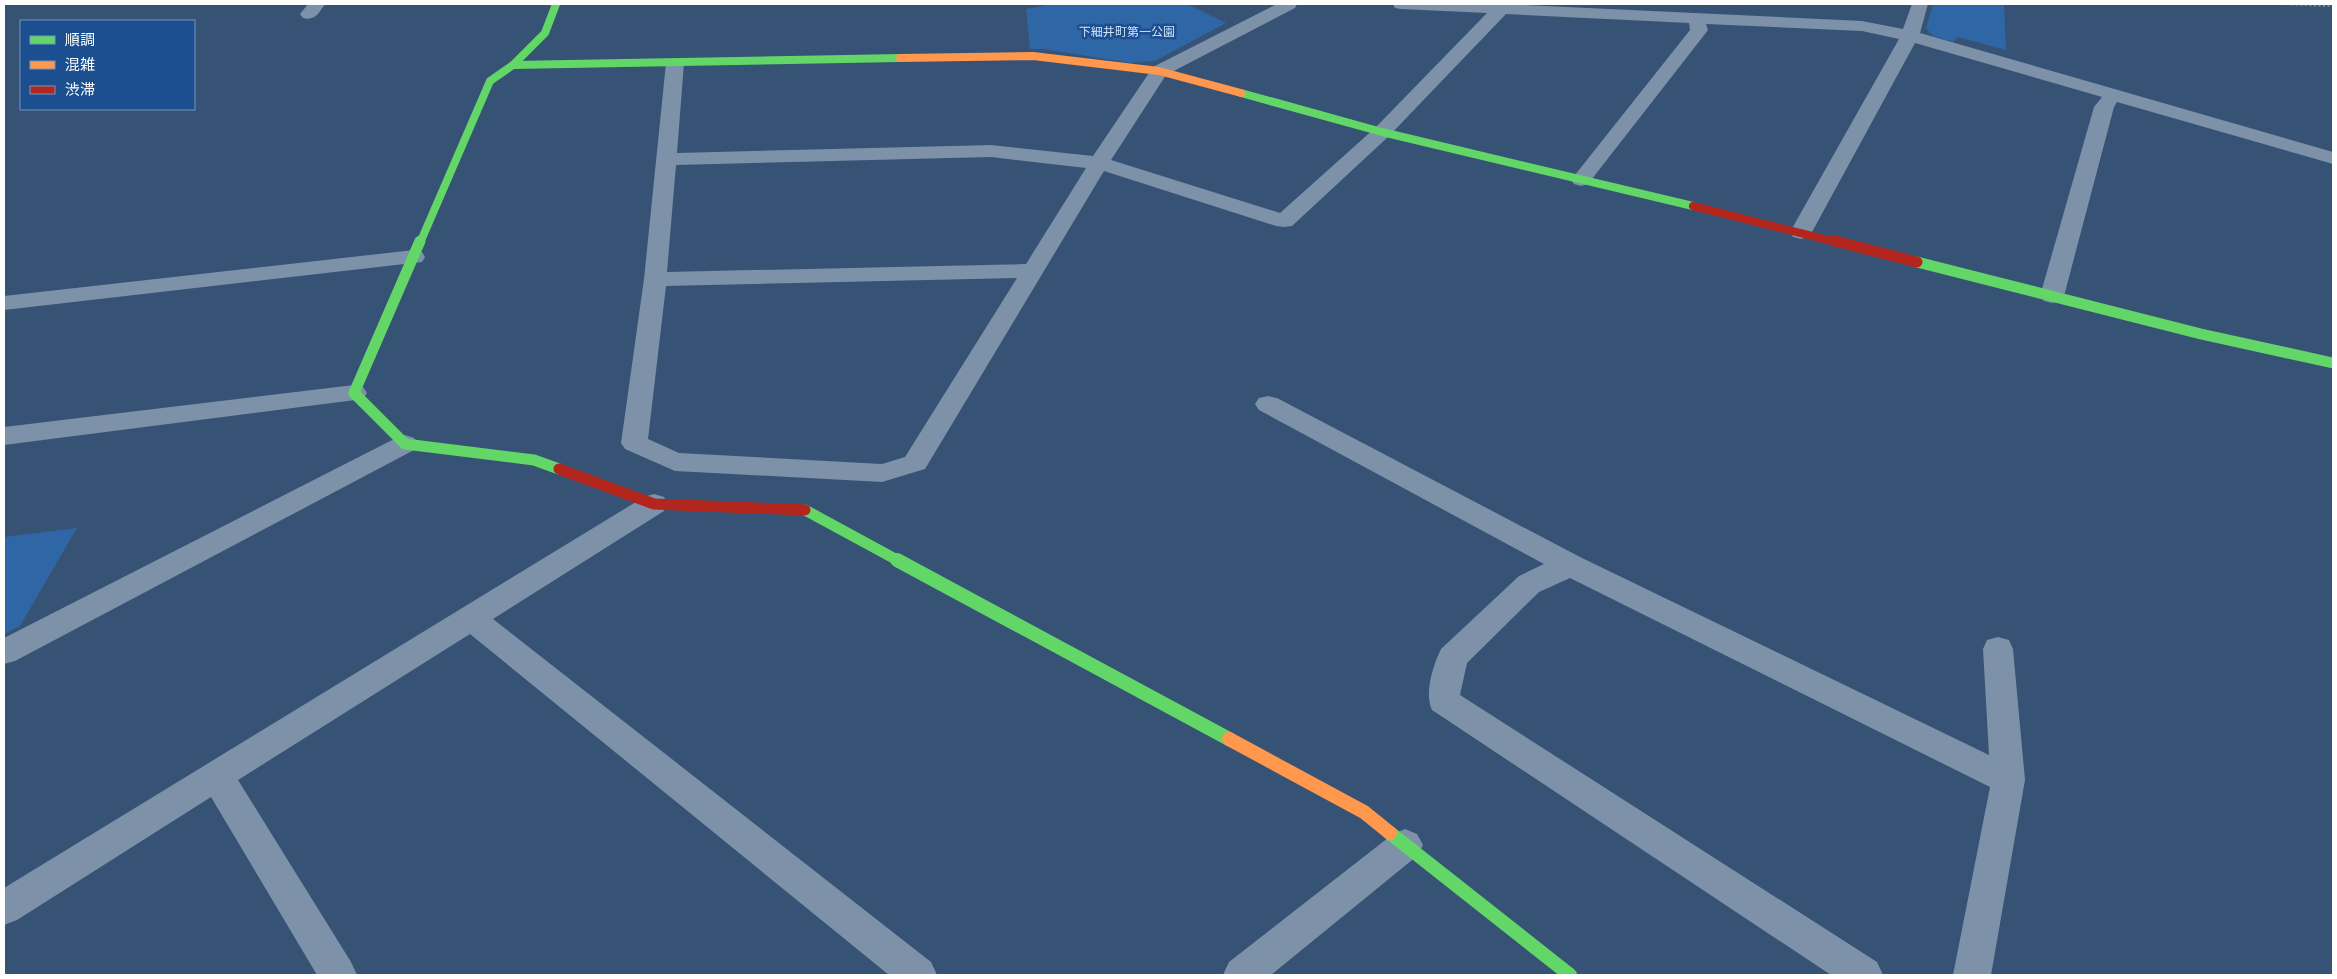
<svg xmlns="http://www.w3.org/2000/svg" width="2337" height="979" viewBox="0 0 2337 979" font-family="'Space Grotesk','Noto Sans JP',sans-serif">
  <rect width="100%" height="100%" fill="#365274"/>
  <g fill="#2f66a5">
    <polygon points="1053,4 1187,4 1226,23 1155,61 1131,63 1043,49 1030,49 1026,9"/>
    <polygon points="1933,4 2004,4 2006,50 1958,37 1953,42 1933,36 1926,28"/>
    <polygon points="77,528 20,626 4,634 4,537"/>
  </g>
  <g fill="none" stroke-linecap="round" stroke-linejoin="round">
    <polyline stroke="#7d92a8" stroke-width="2.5" stroke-dasharray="2 2.5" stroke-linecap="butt" points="2287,4 2333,6"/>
    <g fill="#7d92a8" fill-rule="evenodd">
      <path d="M308 4H325C319 13 315 21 303 18L300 14Z"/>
      <path d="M1277 4H1297L1295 8 1166 75 1111 160 1280 213 1375 128 1487 13 1401 9 1395 8 1393 4H1503L1862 21 1903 29 1912 4H1928L1920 33 2333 152V164L2117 102 2114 107 2064 296 2060 301 2052 303 2044 301 2040 296 2094 107 2102 97 1915 43 1812 232 1809 237 1801 239 1793 237 1790 232 1899 39 1862 31 1706 24 1708 30 1705 34 1588 184 1581 186 1574 184 1571 180 1690 30 1689 23 1506 14 1389 136 1292 226 1284 227 1276 226 1104 171 925 469 882 482 675 471 625 449 621 443 644 279 666 63 669 59H681L684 63 677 153 991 145 1093 156 1153 67ZM991 157 1086 168 1026 264 667 272 676 165ZM1017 278 905 457 882 464 679 453 648 439 666 286Z"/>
      <polygon points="414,250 422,252 425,257 422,262 4,310 4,296"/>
      <polygon points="354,385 363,387 367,393 363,399 4,445 4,427"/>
      <path d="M1268 396 1277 398 1580 557 1989 755 1983 649 1987 640 1998 637 2009 640 2013 649 2025 780 1991 975H1953L1990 787 1570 578 1539 592 1467 663 1460 695 1877 962 1883 975H1831L1432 710C1424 694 1433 665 1441 649L1519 576 1544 564 1259 410 1255 404 1259 398Z"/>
      <polygon points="405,435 414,438 418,444 414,450 15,661 4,664 4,638 396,438"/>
      <polygon points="654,494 664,497 668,504 664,511 493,619 931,962 937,975 889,975 470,634 238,780 351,962 357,975 317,975 211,797 17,920 4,925 4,888 644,497"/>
      <polygon points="1405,829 1417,834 1423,845 1417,856 1271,975 1223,975 1229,962 1393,834"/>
    </g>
    <g stroke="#63d668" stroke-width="8">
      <polyline points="556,4 545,33 513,65 900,58"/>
      <polyline points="1241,93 1382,132 1693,206"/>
      <polyline points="420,243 490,81 513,65"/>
    </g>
    <g stroke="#63d668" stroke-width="11">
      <polyline points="420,241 354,393 405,444 534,460 559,469"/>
      <polyline points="1917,262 2201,334 2333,363"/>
      <polyline points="805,510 899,561"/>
    </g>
    <g stroke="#63d668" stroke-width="14">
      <polyline points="897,560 1229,739"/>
      <polyline points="1390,833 1570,975"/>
    </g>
    <polyline stroke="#ff974d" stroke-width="8" points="900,58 1033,56 1159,71 1241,93"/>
    <polyline stroke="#ff974d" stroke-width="14" points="1229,739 1364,812 1390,833"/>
    <polyline stroke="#b3261e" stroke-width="8" points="1693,206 1840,243"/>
    <g stroke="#b3261e" stroke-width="11">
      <polyline points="1835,241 1917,262"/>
      <polyline points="559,469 654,504 805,510"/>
    </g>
  </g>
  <g text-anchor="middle" stroke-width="5" stroke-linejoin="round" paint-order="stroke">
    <g font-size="12" fill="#cfe3fa" stroke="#1b4f8f">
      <text x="1127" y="36">下細井町第一公園</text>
    </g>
  </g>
  <rect width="2337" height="979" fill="none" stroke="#ffffff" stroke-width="10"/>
  <rect x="20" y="20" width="175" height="90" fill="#1b4f8f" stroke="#7695bc"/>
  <rect x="30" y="36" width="25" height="8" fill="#63d668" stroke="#7695bc"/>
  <text x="65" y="45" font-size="15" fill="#ffffff">順調</text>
  <rect x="30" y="61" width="25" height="8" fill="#ff974d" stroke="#7695bc"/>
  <text x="65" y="70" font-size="15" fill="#ffffff">混雑</text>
  <rect x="30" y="86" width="25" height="8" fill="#b3261e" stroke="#7695bc"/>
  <text x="65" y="95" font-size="15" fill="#ffffff">渋滞</text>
</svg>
